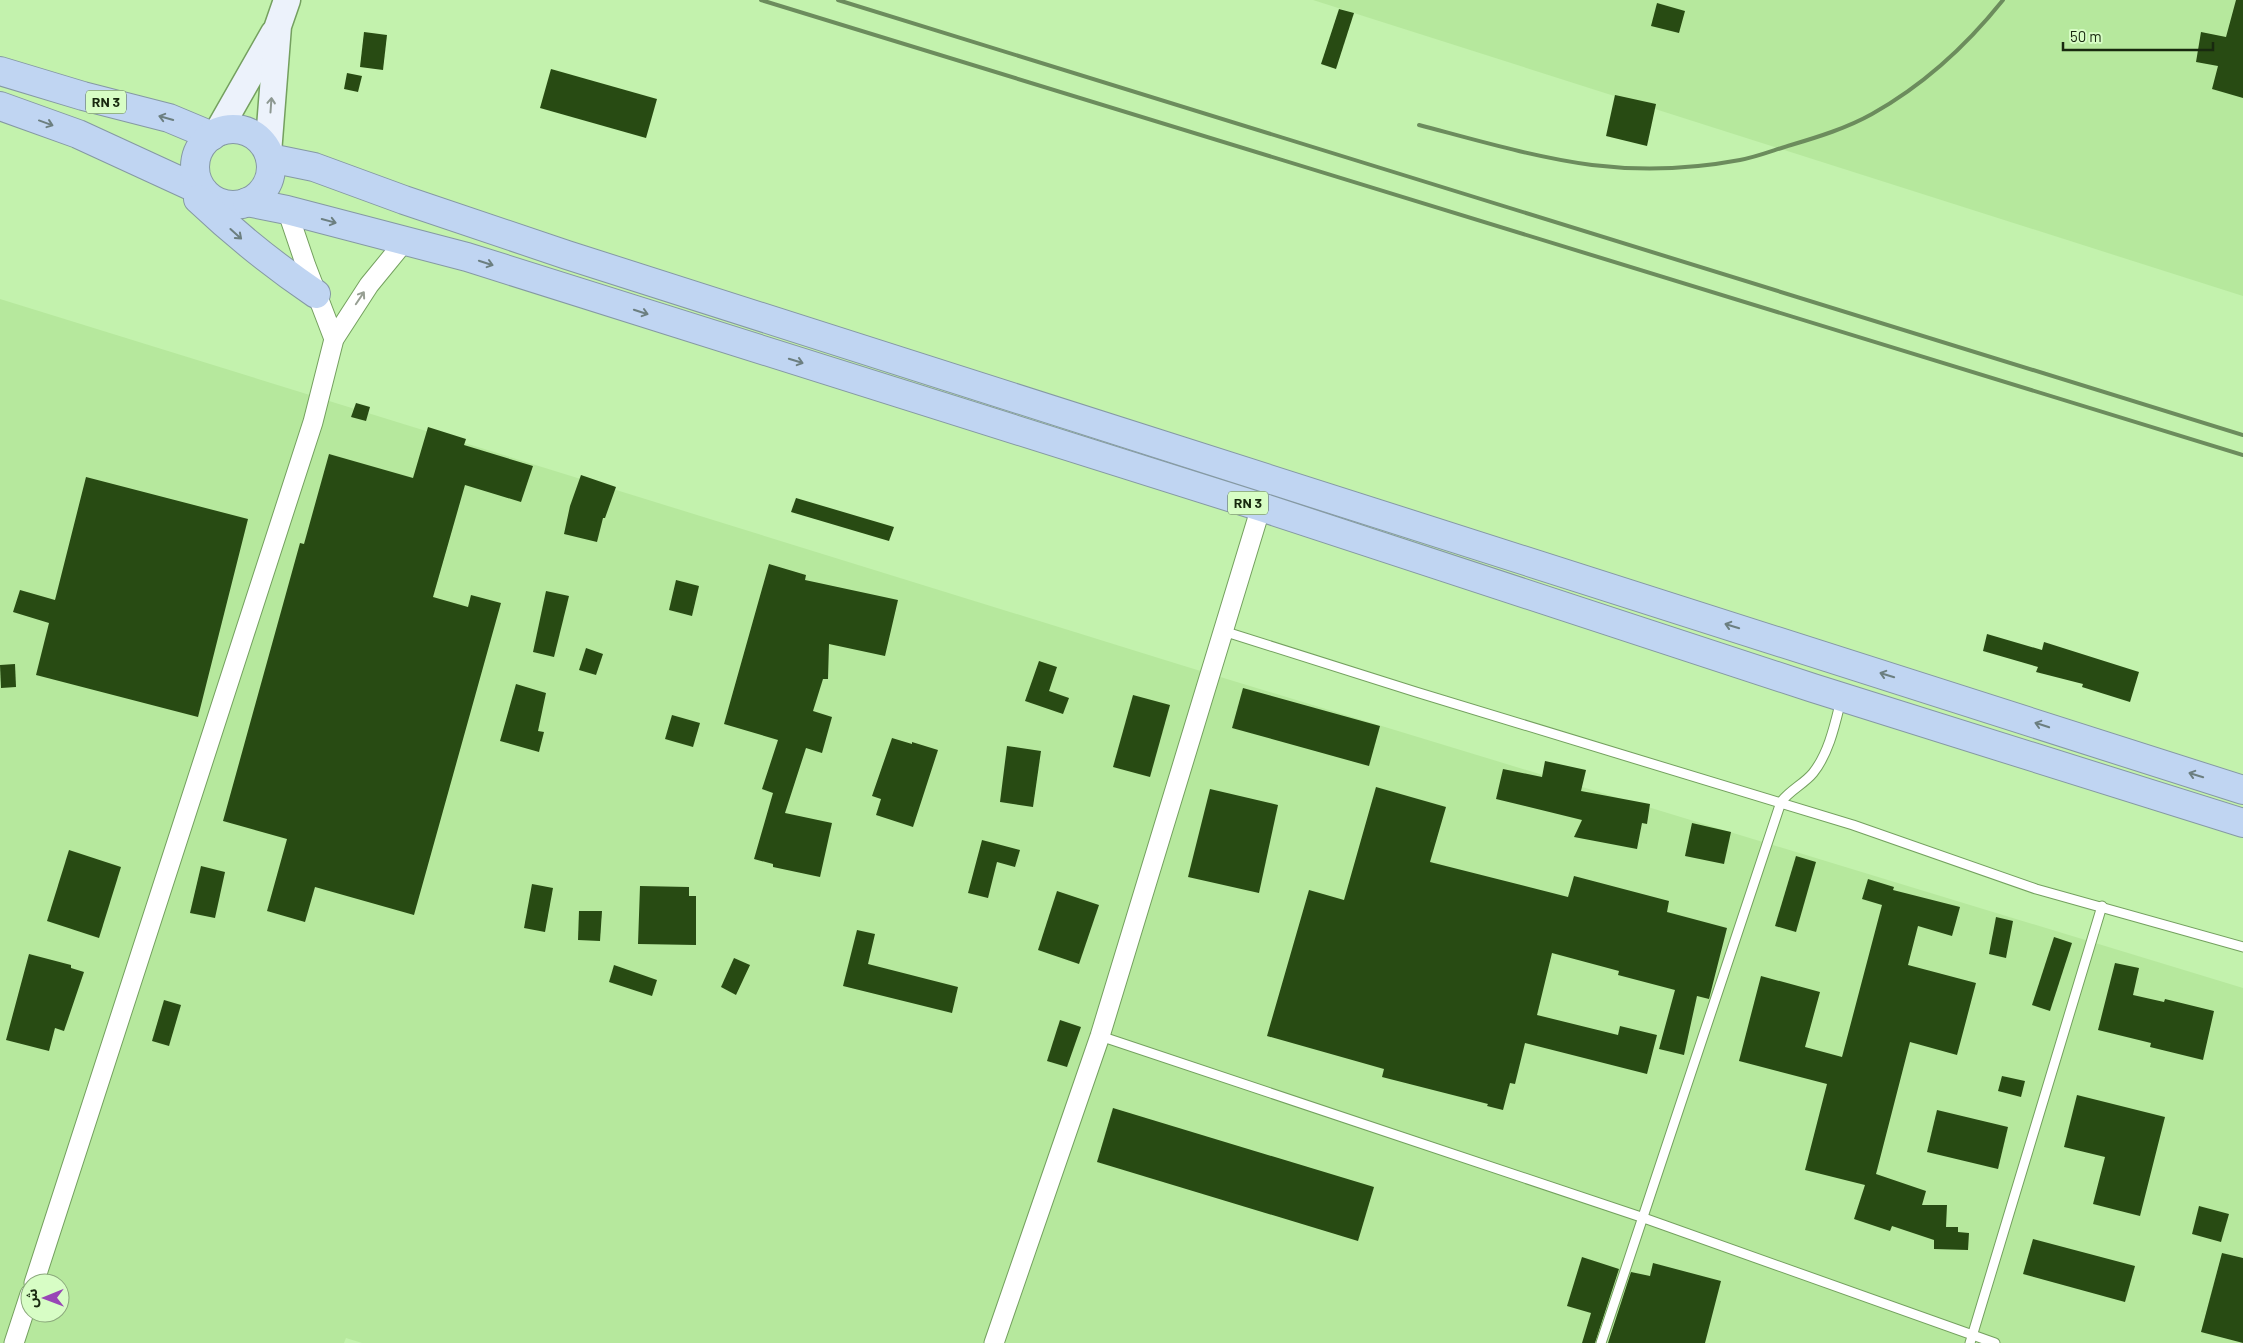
<svg xmlns="http://www.w3.org/2000/svg" width="2243" height="1343" viewBox="0 0 2243 1343" font-family="Barlow,'Noto Sans Arabic',sans-serif">
  <rect width="100%" height="100%" fill="#c3f2ad"/>
  <g fill="#b6e89d" fill-rule="evenodd">
    <polygon points="1313,0 2243,0 2243,296"/>
    <path d="M0 299 1181 665 2243 988V1343H362L346 1338 344 1343H0ZM30 1283H60V1313H30Z"/>
  </g>
  <g fill="#284b13">
    <polygon points="2236,0 2243,0 2243,98 2212,89 2218,66 2196,62 2201,32 2226,37"/>
    <polygon points="1657,3 1685,11 1679,33 1651,26"/>
    <polygon points="1339,9 1354,13 1336,69 1321,64"/>
    <polygon points="364,32 387,35 383,70 360,67"/>
    <polygon points="551,69 657,99 646,138 540,108"/>
    <polygon points="347,73 362,76 358,92 344,89"/>
    <polygon points="1615,95 1656,104 1647,146 1606,136"/>
    <polygon points="356,403 370,407 366,421 351,417"/>
    <polygon points="428,427 466,439 464,445 533,466 521,502 465,485 433,597 468,607 471,595 501,603 414,915 315,887 305,922 267,911 287,839 223,821 300,543 304,544 329,454 413,478"/>
    <polygon points="581,475 616,487 605,518 603,518 597,542 564,534 570,506"/>
    <polygon points="86,477 248,519 198,717 36,675 49,623 13,612 20,590 55,600"/>
    <polygon points="796,498 894,527 889,541 791,512"/>
    <polygon points="769,564 806,575 805,580 898,600 885,656 829,644 828,679 823,679 813,711 832,717 822,753 806,748 785,813 832,823 820,877 773,867 773,864 754,859 773,793 762,789 778,740 724,724"/>
    <polygon points="676,580 699,586 692,616 669,610"/>
    <polygon points="546,591 569,596 554,657 533,652"/>
    <polygon points="1987,634 2042,650 2044,642 2139,672 2130,702 2082,687 2083,684 2036,672 2038,667 1983,651"/>
    <polygon points="586,648 603,654 596,675 579,670"/>
    <polygon points="1039,661 1057,667 1049,691 1069,698 1063,714 1025,701"/>
    <polygon points="15,664 16,687 1,688 0,665"/>
    <polygon points="516,684 546,693 538,731 544,732 539,752 500,741"/>
    <polygon points="1243,688 1380,726 1369,766 1232,728"/>
    <polygon points="1133,695 1170,705 1150,777 1113,767"/>
    <polygon points="672,715 700,723 693,747 665,739"/>
    <polygon points="892,738 912,744 912,742 938,750 913,827 876,815 881,799 872,796"/>
    <polygon points="1007,746 1041,751 1033,807 1000,802"/>
    <polygon points="1545,761 1586,770 1581,791 1650,804 1647,824 1642,823 1637,849 1574,837 1582,820 1496,799 1503,769 1542,777"/>
    <polygon points="1376,787 1446,807 1430,862 1568,897 1574,876 1669,901 1667,912 1727,928 1709,999 1697,996 1684,1055 1659,1049 1675,990 1618,975 1619,971 1552,953 1537,1015 1618,1035 1620,1026 1657,1035 1647,1074 1525,1043 1515,1084 1510,1083 1503,1110 1487,1106 1488,1104 1382,1077 1384,1069 1267,1036 1309,890 1344,900"/>
    <polygon points="1210,789 1278,805 1259,893 1188,877"/>
    <polygon points="1692,823 1731,832 1724,864 1685,856"/>
    <polygon points="982,840 1020,850 1015,867 997,862 988,898 968,893"/>
    <polygon points="69,850 121,867 99,938 47,921"/>
    <polygon points="1796,856 1816,862 1796,932 1775,926"/>
    <polygon points="201,866 225,872 215,918 190,913"/>
    <polygon points="1868,879 1894,887 1893,890 1960,907 1952,936 1918,926 1908,965 1976,983 1957,1055 1910,1042 1876,1174 1926,1191 1922,1205 1947,1205 1946,1227 1958,1227 1958,1232 1969,1233 1968,1250 1934,1249 1934,1240 1892,1226 1890,1231 1854,1219 1865,1185 1805,1170 1827,1084 1739,1061 1761,976 1820,992 1805,1047 1842,1057 1882,905 1862,899"/>
    <polygon points="532,884 553,888 545,932 524,928"/>
    <polygon points="640,886 689,887 689,896 696,896 696,945 638,944"/>
    <polygon points="1057,891 1099,905 1079,964 1038,950"/>
    <polygon points="579,911 602,911 600,941 578,940"/>
    <polygon points="1996,917 2013,921 2006,958 1989,954"/>
    <polygon points="857,930 875,934 868,964 958,987 952,1013 843,986"/>
    <polygon points="2054,937 2072,943 2050,1011 2032,1005"/>
    <polygon points="29,954 71,965 71,968 84,972 64,1031 55,1028 49,1051 6,1040"/>
    <polygon points="734,958 750,965 736,995 721,987"/>
    <polygon points="2115,963 2139,968 2133,995 2164,1002 2165,999 2214,1011 2203,1060 2150,1047 2151,1043 2098,1030"/>
    <polygon points="614,965 657,980 652,996 609,982"/>
    <polygon points="164,1000 181,1005 169,1046 152,1041"/>
    <polygon points="1060,1020 1081,1027 1067,1067 1047,1061"/>
    <polygon points="2002,1076 2025,1081 2021,1097 1998,1091"/>
    <polygon points="2077,1095 2165,1117 2140,1216 2093,1204 2105,1157 2064,1147"/>
    <polygon points="1113,1108 1374,1187 1358,1241 1097,1162"/>
    <polygon points="1937,1110 2008,1127 1998,1169 1927,1152"/>
    <polygon points="2199,1206 2229,1214 2221,1242 2192,1234"/>
    <polygon points="2033,1239 2135,1266 2125,1302 2023,1274"/>
    <polygon points="2222,1253 2243,1258 2243,1343 2201,1332"/>
    <polygon points="1582,1257 1619,1269 1595,1343 1582,1343 1591,1313 1567,1306"/>
    <polygon points="1653,1263 1721,1281 1705,1343 1608,1343 1631,1272 1650,1276"/>
  </g>
  <g fill="none" stroke-linecap="round" stroke-linejoin="round">
    <g stroke="#74a05f" stroke-width="11">
      <g id="lane">
        <polyline points="1223,631 1416,692 1853,825 2036,889 2243,947"/>
        <polyline points="1100,1036 1641,1217 1995,1343"/>
        <path d="M1601 1343 1781 802C1790 790 1804 784 1813 773 1829 753 1835 724 1841 700"/>
        <polyline points="1970,1343 2102,906"/>
      </g>
    </g>
    <g stroke="#74a05f" stroke-width="21">
      <g id="street">
        <polyline points="287,210 306,266 334,339"/>
        <polyline points="34,1283 313,422 334,339 369,285 405,241"/>
        <polyline points="14,1343 30,1294"/>
        <polyline points="994,1343 1100,1036 1261,507"/>
      </g>
    </g>
    <g stroke="#74a05f" stroke-width="29">
      <g id="secondary">
        <polyline points="217,133 274,33"/>
        <polyline points="268,153 278,26 287,0"/>
      </g>
    </g>
    <g stroke="#8599a3" stroke-width="30">
      <g id="highway">
        <polyline points="0,71 83,96 169,118 212,136"/>
        <polyline points="0,106 78,134 204,192"/>
        <circle cx="233" cy="167" r="38"/>
        <polyline points="270,158 314,167 404,200 567,255 2243,790"/>
        <path d="M198 199C235 234 273 265 316 294"/>
        <polyline points="247,202 287,210 467,257 1261,507 1813,688 2243,823"/>
      </g>
    </g>
    <use href="#lane" stroke="#fff" stroke-width="9"/>
    <use href="#street" stroke="#fff" stroke-width="19"/>
    <use href="#secondary" stroke="#ecf2fb" stroke-width="26"/>
    <use href="#highway" stroke="#c0d5f2" stroke-width="28"/>
    <g stroke="#6c8c5d" stroke-width="4">
      <polyline points="761,0 2243,455"/>
      <polyline points="838,0 2243,435"/>
      <path d="M1419 125C1476 140 1533 157 1592 165 1641 171 1692 169 1740 160 1757 157 1774 150 1791 145 1818 137 1847 128 1872 114 1922 86 1967 45 2003 0"/>
    </g>
  </g>
  <defs><path id="oneway-shaft" d="M-6 0H5M1.5-3L5.5 0L1.5 3" fill="none" stroke-width="1.6" stroke-linecap="round" stroke-linejoin="round" transform="scale(1.25)"/></defs>
  <use stroke="#8d9891" href="#oneway-shaft" transform="translate(271 105) rotate(-86)"/>
  <g stroke="#6c7f80">
    <use href="#oneway-shaft" transform="translate(166 118) rotate(-164)"/>
    <use href="#oneway-shaft" transform="translate(46 123) rotate(20)"/>
    <use href="#oneway-shaft" transform="translate(329 221) rotate(15)"/>
    <use href="#oneway-shaft" transform="translate(236 234) rotate(42)"/>
    <use href="#oneway-shaft" transform="translate(486 263) rotate(18)"/>
    <use href="#oneway-shaft" transform="translate(641 312) rotate(18)"/>
    <use href="#oneway-shaft" transform="translate(796 361) rotate(17)"/>
    <use href="#oneway-shaft" transform="translate(1732 626) rotate(-163)"/>
    <use href="#oneway-shaft" transform="translate(1887 675) rotate(-163)"/>
    <use href="#oneway-shaft" transform="translate(2042 725) rotate(-162)"/>
    <use href="#oneway-shaft" transform="translate(2196 775) rotate(-163)"/>
  </g>
  <use stroke="#979f93" href="#oneway-shaft" transform="translate(360 298) rotate(-56)"/>
  <g text-anchor="middle" stroke-width="5" stroke-linejoin="round" paint-order="stroke">
    <g fill="#d7fdc5" stroke="#516946" stroke-width="1">
      <rect x="86" y="90.5" width="40" height="23" rx="4"/>
      <rect x="1228" y="491.5" width="40" height="23" rx="4"/>
    </g>
    <g font-size="14" font-weight="bold" fill="#18290f">
      <text x="106" y="107">RN 3</text>
      <text x="1248" y="508">RN 3</text>
    </g>
  </g>
  <g transform="translate(45 1298) rotate(269)"><circle r="24" fill="#d7fdc5" stroke="#8ba87c"/>
  <path d="M0-4L9 19L0 12L-9 19Z" fill="#9846b6"/>
  <text y="-8" font-size="14" font-weight="bold" text-anchor="middle" fill="#18290f">ش</text>
  </g>
  <path d="M2063 42v8h150v-8" fill="none" stroke="#18290f" stroke-width="2.5"/>
  <text x="2070" y="42" font-size="15" fill="#18290f" stroke="#d7fdc5" stroke-width="4" paint-order="stroke">50 m</text>
</svg>
